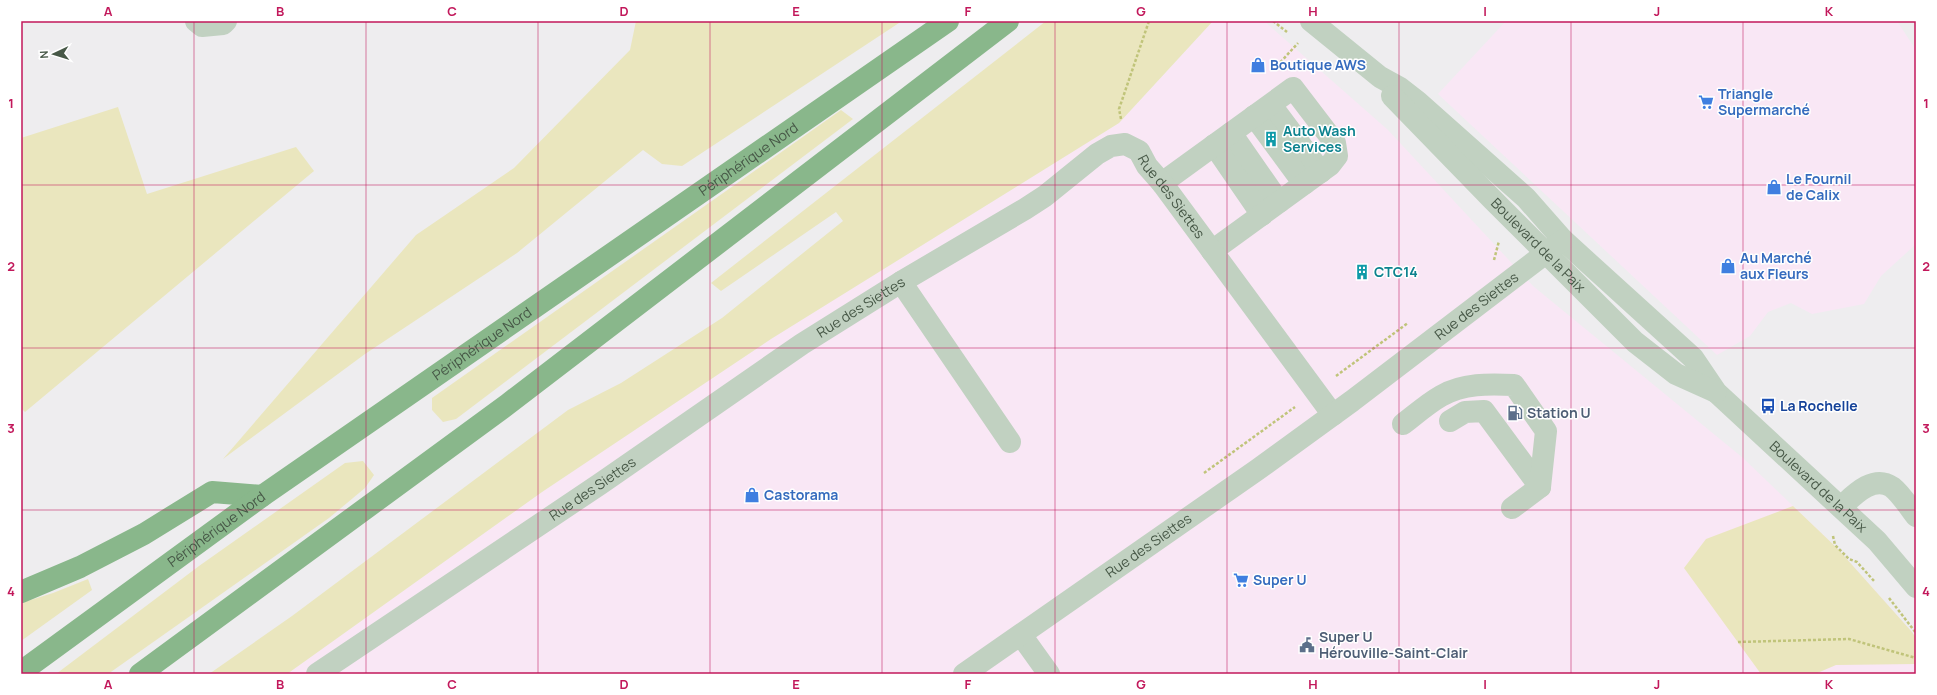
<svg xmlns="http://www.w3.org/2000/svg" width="1937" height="695" viewBox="0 0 1937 695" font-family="Manrope,sans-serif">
  <rect width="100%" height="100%" fill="#eeedef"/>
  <g fill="#f9e7f5">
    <polygon points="1213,21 1264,21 1388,130 1533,286 1743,458 1837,548 1912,632 1916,638 1916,674 287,674 542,492 771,339 1119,123"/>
    <polygon points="1506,21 1897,21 1916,50 1916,244 1881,276 1864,304 1812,314 1791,303 1768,312 1750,336 1717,355 1438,94"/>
  </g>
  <g fill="#eae6be">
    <polygon points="636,21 902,21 682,166 662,164 643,150 517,253 365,354 223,459 416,235 514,168 630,50"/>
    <polygon points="1046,21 1213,21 1119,123 771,339 542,492 287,674 209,674 292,616 568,410 621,383 722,318 843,221 836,212 721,291 711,283"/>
    <polygon points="118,107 147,194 296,147 314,171 25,412 21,408 21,138"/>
    <polygon points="841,110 853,119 456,419 443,422 432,410 432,398"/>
    <polygon points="363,461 374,475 365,488 329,518 108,674 56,674 199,566 345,463"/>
    <polygon points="1793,506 1837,548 1912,632 1916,638 1916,664 1836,665 1815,674 1761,674 1684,568 1706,539"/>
    <polygon points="88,579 92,590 21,641 21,603 53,593"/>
  </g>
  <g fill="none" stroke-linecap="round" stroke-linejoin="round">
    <g stroke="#c0c47a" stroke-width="2.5" stroke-dasharray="3 2" stroke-linecap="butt">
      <polyline points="1273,21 1287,32"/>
      <polyline points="1277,66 1298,43"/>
      <polyline points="1121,119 1119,109 1149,21"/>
      <polyline points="1494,260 1499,241"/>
      <polyline points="1336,376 1408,323"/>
      <polyline points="1204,473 1295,407"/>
      <polyline points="1833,536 1835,545 1849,559 1857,562 1874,581"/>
      <polyline points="1889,598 1916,633"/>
      <polyline points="1738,642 1849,639 1916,658"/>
    </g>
    <g stroke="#c1d1c1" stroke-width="22">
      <polyline points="196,21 202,26 223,24 226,21"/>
      <path id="s1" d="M1311 21 1380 77 1400 88 1418 102 1526 198 1563 240 1693 358 1716 392 1877 541 1916 587"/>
      <path id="s2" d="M1392 96 1493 200 1635 342 1676 374 1716 392"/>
      <polyline points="1271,105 1321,172"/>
      <polyline points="1254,116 1304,184"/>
      <polyline points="1231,133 1279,202"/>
      <polyline points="1214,145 1262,215"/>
      <polyline points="1162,183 1293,88 1335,143 1337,156 1330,165 1212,251"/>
      <polyline points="901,282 1010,442"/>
      <polyline points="1450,421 1465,412 1484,411 1540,487"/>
      <path d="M1403 424C1415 415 1427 404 1441 396 1463 383 1489 384 1514 385L1546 431 1540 487 1512 508"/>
      <path d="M1841 507C1853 496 1873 474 1892 487 1901 494 1909 507 1916 516"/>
      <polyline points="1021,635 1049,674"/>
      <path id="s3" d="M317 674 600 484 802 344 901 282 1025 209 1045 196 1097 154 1111 146 1125 144 1139 151 1147 166 1162 183 1333 415"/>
      <path id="s4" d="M964 674 1257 470 1352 401 1563 240"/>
    </g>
    <g stroke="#89b78b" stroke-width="22">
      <polyline points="21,592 80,567 144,534 212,492 262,496"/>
      <path id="s5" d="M21 672 262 496 948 21"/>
      <polyline points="140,674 508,404 1008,21"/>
    </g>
  </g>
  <path fill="none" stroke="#c2185b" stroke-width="1" stroke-opacity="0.55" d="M194 21V674M366 21V674M538 21V674M710 21V674M882 21V674M1055 21V674M1227 21V674M1399 21V674M1571 21V674M1743 21V674M21 185H1916M21 348H1916M21 510H1916"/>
  <defs>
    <g id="shop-bare" transform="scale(1.2)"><path d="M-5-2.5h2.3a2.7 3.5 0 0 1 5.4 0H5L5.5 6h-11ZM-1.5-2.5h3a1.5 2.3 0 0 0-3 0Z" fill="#3f7fe0" stroke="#fff" stroke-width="2.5" paint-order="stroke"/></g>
    <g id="supermarket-bare" transform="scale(1.2)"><path d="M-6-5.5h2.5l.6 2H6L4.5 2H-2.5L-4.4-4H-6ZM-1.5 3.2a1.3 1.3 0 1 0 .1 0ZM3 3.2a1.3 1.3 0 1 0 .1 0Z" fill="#3f7fe0" stroke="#fff" stroke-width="2.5" paint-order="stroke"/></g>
    <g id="building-bare" transform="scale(1.2)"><path d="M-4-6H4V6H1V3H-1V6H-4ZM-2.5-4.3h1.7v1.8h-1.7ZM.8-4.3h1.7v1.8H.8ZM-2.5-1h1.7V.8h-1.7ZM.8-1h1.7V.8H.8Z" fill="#0f9aa8" stroke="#fff" stroke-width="2.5" paint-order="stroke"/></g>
    <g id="bus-bare" transform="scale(1.2)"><path d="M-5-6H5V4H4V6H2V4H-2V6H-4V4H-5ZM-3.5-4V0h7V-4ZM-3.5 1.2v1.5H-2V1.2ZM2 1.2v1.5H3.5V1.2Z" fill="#1a4fb4" stroke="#fff" stroke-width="2.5" paint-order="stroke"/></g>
    <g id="fuel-bare" transform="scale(1.2)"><path d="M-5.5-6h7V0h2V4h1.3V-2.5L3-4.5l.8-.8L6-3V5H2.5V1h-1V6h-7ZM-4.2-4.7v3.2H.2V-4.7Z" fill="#5c6f8a" stroke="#fff" stroke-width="2.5" paint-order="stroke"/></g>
    <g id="civic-bare" transform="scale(1.2)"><path d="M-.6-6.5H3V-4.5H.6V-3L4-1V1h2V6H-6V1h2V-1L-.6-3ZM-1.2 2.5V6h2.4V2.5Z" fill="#5c6f8a" stroke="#fff" stroke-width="2.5" paint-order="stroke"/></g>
  </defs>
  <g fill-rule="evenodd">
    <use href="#shop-bare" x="1258" y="65"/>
    <use href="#supermarket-bare" x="1706" y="102"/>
    <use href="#building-bare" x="1271" y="139"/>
    <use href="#shop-bare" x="1774" y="187"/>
    <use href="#shop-bare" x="1728" y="266"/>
    <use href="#building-bare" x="1362" y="272"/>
    <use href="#bus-bare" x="1768" y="406"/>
    <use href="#fuel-bare" x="1515" y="413"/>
    <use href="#shop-bare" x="752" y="495"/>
    <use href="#supermarket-bare" x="1241" y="580"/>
    <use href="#civic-bare" x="1307" y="645"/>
  </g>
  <g text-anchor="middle" stroke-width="3" stroke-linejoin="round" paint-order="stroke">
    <g font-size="14" font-weight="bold" fill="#366cbe" stroke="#fff" text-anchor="start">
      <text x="1270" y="70">Boutique AWS</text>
      <text x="1718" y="99">Triangle<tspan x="1718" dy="16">Supermarché</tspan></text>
      <text x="1786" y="184">Le Fournil<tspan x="1786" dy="16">de Calix</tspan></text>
      <text x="1740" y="263">Au Marché<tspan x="1740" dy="16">aux Fleurs</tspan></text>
      <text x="764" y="500">Castorama</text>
      <text x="1253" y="585">Super U</text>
    </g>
    <g font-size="14" font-weight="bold" fill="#0d838f" stroke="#fff" text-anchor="start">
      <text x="1283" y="136">Auto Wash<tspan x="1283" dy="16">Services</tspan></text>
      <text x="1374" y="277">CTC14</text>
    </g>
    <g font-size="14" fill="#475847" stroke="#fff">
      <text dy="5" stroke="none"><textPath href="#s5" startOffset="890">Périphérique Nord</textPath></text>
      <text dy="5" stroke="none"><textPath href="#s3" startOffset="1040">Rue des Siettes</textPath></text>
      <text dy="5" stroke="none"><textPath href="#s2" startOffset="209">Boulevard de la Paix</textPath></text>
      <text dy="5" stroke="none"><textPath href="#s3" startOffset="656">Rue des Siettes</textPath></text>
      <text dy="5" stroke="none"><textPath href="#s4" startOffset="631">Rue des Siettes</textPath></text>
      <text dy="5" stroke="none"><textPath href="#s5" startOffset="566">Périphérique Nord</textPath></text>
      <text dy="5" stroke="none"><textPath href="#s1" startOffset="691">Boulevard de la Paix</textPath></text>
      <text dy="5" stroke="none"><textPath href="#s3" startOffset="332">Rue des Siettes</textPath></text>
      <text dy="5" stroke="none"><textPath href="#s5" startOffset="242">Périphérique Nord</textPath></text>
      <text dy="5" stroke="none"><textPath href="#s4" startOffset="225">Rue des Siettes</textPath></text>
    </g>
    <g font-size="14" font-weight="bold" fill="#164399" stroke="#fff" text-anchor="start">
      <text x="1780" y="411">La Rochelle</text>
    </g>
    <g font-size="14" font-weight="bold" fill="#4e5e75" stroke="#fff" text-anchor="start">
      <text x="1527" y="418">Station U</text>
      <text x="1319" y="642">Super U<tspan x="1319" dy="16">Hérouville-Saint-Clair</tspan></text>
    </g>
  </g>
  <rect width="1937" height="695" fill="none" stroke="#ffffff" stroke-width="44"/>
  <g transform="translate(54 54) rotate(266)" stroke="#ffffff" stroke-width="3" paint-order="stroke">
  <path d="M0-3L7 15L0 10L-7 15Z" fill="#475847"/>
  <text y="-6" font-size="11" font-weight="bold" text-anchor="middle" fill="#475847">N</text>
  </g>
  <rect x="22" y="22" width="1893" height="651" fill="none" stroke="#c2185b" stroke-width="1.5"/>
  <g font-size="13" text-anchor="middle" font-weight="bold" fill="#c2185b">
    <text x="108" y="16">A</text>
    <text x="280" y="16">B</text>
    <text x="452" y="16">C</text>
    <text x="624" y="16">D</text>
    <text x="796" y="16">E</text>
    <text x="968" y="16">F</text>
    <text x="1141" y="16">G</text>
    <text x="1313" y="16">H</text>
    <text x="1485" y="16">I</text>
    <text x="1657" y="16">J</text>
    <text x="1829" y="16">K</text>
    <text x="11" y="108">1</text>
    <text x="1926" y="108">1</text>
    <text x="11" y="271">2</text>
    <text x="1926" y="271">2</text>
    <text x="11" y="433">3</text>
    <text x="1926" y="433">3</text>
    <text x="11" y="596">4</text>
    <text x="1926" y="596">4</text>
    <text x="108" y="689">A</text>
    <text x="280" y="689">B</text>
    <text x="452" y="689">C</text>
    <text x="624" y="689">D</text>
    <text x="796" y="689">E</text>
    <text x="968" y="689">F</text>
    <text x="1141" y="689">G</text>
    <text x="1313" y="689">H</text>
    <text x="1485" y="689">I</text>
    <text x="1657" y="689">J</text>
    <text x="1829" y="689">K</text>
  </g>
</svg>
